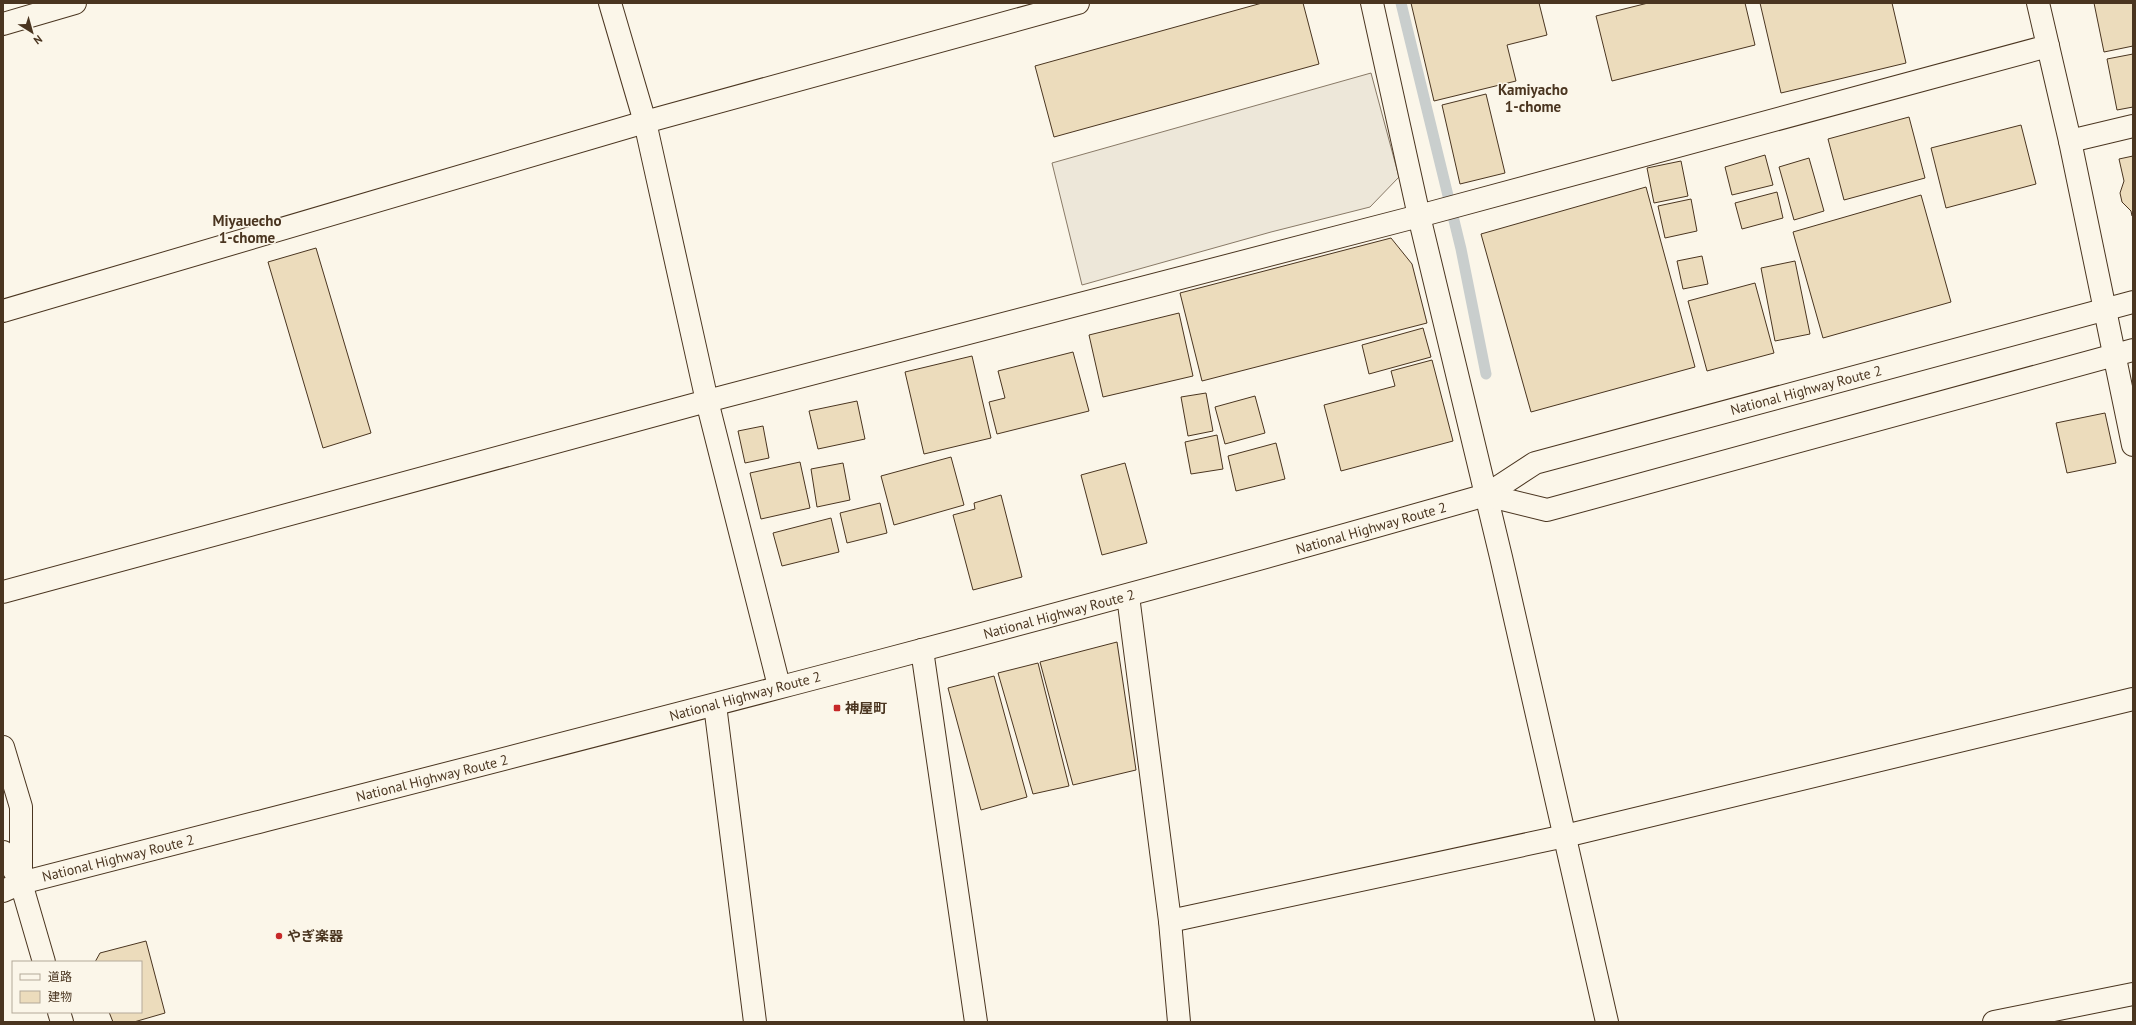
<svg xmlns="http://www.w3.org/2000/svg" width="2136" height="1025" font-family="'PT Sans','Noto Sans JP',sans-serif">
	<style>
		.parking { fill: #ede7d9; stroke: #887966 }
		.lines { fill: none; stroke-linecap: round; stroke-linejoin: round }
		.stream { stroke: #c9cecd; stroke-width: 11 }
		.building { fill: #ecdcbc; stroke: #4a3520 }
		.minor-casing { stroke: #4a3520; stroke-width: 24 }
		.secondary-casing { stroke: #4a3520; stroke-width: 24 }
		.trunk-casing { stroke: #4a3520; stroke-width: 24 }
		.minor { stroke: #fbf6e9; stroke-width: 22 }
		.secondary { stroke: #fbf6e9; stroke-width: 22 }
		.trunk { stroke: #fbf6e9; stroke-width: 22 }
		.poi-dot { fill: #c62828; stroke: #fbf6e9; stroke-width: 1.5 }
		.labels { text-anchor: middle; dominant-baseline: central; stroke-width: 3; stroke-linejoin: round; paint-order: stroke }
		.street-label { font-size: 14px; fill: #4a3520; stroke: #fbf6e9 }
		.poi-label { font-size: 14px; font-weight: bold; fill: #4a3520; stroke: #fbf6e9; text-anchor: start }
		.neighbourhood-label { font-size: 15px; font-weight: bold; fill: #4a3520; stroke: #fbf6e9 }
	</style>
	<rect width="100%" height="100%" fill="#fbf6e9"/>
	<path class="parking" d="M 1371,73 L 1399,177 L 1370,207 L 1271,232 L 1082,285 L 1052,163 Z"/>
	<g class="lines">
		<path class="stream" d="M 1401,3 L 1461,249 L 1486,374"/>
	</g>
	<g class="building">
		<path d="M 1262,3 L 1303,3 L 1319,64 L 1054,137 L 1035,66 Z"/>
		<path d="M 1411,3 L 1539,3 L 1547,35 L 1507,45 L 1516,81 L 1434,101 Z"/>
		<path d="M 1648,3 L 1745,3 L 1755,45 L 1612,81 L 1596,16 Z"/>
		<path d="M 1760,3 L 1892,3 L 1906,63 L 1781,93 Z"/>
		<path d="M 2094,3 L 2133,3 L 2133,46 L 2104,52 Z"/>
		<path d="M 2133,54 L 2133,107 L 2117,110 L 2107,59 Z"/>
		<path d="M 1486,94 L 1505,173 L 1460,184 L 1442,105 Z"/>
		<path d="M 1909,117 L 1925,178 L 1844,200 L 1828,139 Z"/>
		<path d="M 2021,125 L 2036,184 L 1946,208 L 1931,148 Z"/>
		<path d="M 1765,155 L 1773,185 L 1732,195 L 1725,167 Z"/>
		<path d="M 2133,156 L 2133,215 L 2132,216 L 2131,211 L 2122,202 L 2120,193 L 2124,181 L 2119,159 Z"/>
		<path d="M 1809,158 L 1824,211 L 1794,220 L 1779,167 Z"/>
		<path d="M 1681,161 L 1688,196 L 1654,203 L 1647,168 Z"/>
		<path d="M 1646,187 L 1695,367 L 1531,412 L 1481,234 Z"/>
		<path d="M 1777,192 L 1783,218 L 1742,229 L 1735,203 Z"/>
		<path d="M 1921,195 L 1951,302 L 1823,338 L 1793,232 Z"/>
		<path d="M 1691,199 L 1697,231 L 1665,238 L 1658,206 Z"/>
		<path d="M 1391,238 L 1412,264 L 1427,323 L 1202,381 L 1180,293 Z"/>
		<path d="M 316,248 L 371,433 L 323,448 L 268,262 Z"/>
		<path d="M 1702,256 L 1708,284 L 1683,289 L 1677,261 Z"/>
		<path d="M 1795,261 L 1810,334 L 1775,341 L 1761,268 Z"/>
		<path d="M 1755,283 L 1774,353 L 1707,371 L 1688,301 Z"/>
		<path d="M 1179,313 L 1193,376 L 1103,397 L 1089,335 Z"/>
		<path d="M 1423,328 L 1431,357 L 1369,374 L 1362,345 Z"/>
		<path d="M 1073,352 L 1089,411 L 997,434 L 989,402 L 1005,398 L 998,371 Z"/>
		<path d="M 972,356 L 991,438 L 924,454 L 905,372 Z"/>
		<path d="M 1432,360 L 1453,441 L 1341,471 L 1324,405 L 1395,386 L 1391,371 Z"/>
		<path d="M 1206,393 L 1213,431 L 1188,436 L 1181,397 Z"/>
		<path d="M 1255,396 L 1265,433 L 1225,444 L 1215,407 Z"/>
		<path d="M 857,401 L 865,439 L 818,449 L 809,411 Z"/>
		<path d="M 2105,413 L 2116,463 L 2067,473 L 2056,423 Z"/>
		<path d="M 763,426 L 769,458 L 745,463 L 738,431 Z"/>
		<path d="M 1217,435 L 1223,469 L 1191,474 L 1185,442 Z"/>
		<path d="M 1276,443 L 1285,479 L 1236,491 L 1228,456 Z"/>
		<path d="M 951,457 L 964,505 L 894,525 L 881,476 Z"/>
		<path d="M 800,462 L 810,508 L 761,519 L 750,473 Z"/>
		<path d="M 843,463 L 850,500 L 817,507 L 811,469 Z"/>
		<path d="M 1125,463 L 1147,543 L 1102,555 L 1081,475 Z"/>
		<path d="M 1001,495 L 1022,577 L 973,590 L 953,515 L 975,509 L 974,503 Z"/>
		<path d="M 880,503 L 887,533 L 847,543 L 840,513 Z"/>
		<path d="M 831,518 L 839,552 L 782,566 L 773,533 Z"/>
		<path d="M 1117,642 L 1136,770 L 1073,785 L 1040,662 Z"/>
		<path d="M 1038,663 L 1069,786 L 1033,794 L 998,673 Z"/>
		<path d="M 994,676 L 1027,797 L 981,810 L 948,688 Z"/>
		<path d="M 146,941 L 165,1013 L 134,1022 L 113,1022 L 109,1012 L 141,1012 L 141,962 L 95,962 L 100,953 Z"/>
	</g>
	<g class="lines">
		<g class="minor-casing">
			<g id="minor">
				<path d="M 610,3 L 645,122 L 707,401 L 779,686"/>
				<path d="M 1372,3 L 1419,216 L 1501,557 L 1607,1022"/>
				<path d="M 2038,3 L 2070,141 L 2133,445"/>
				<path d="M 3,24 L 75,3"/>
				<path d="M 2070,141 L 2133,126"/>
				<path d="M 3,311 L 645,122 L 1078,3"/>
				<path d="M 3,592 L 707,401 L 1419,216 L 2048,46"/>
				<path d="M 1128,596 L 1170,921 L 1179,1022"/>
				<path d="M 922,650 L 976,1022"/>
				<path d="M 715,705 L 755,1022"/>
				<path d="M 1170,921 L 1565,836 L 2133,699"/>
				<path d="M 1994,1022 L 2133,994"/>
			</g>
		</g>
		<g class="secondary-casing">
			<g id="secondary">
				<path d="M 3,747 L 21,807 L 21,883"/>
				<path d="M 3,852 L 21,882"/>
			</g>
		</g>
		<g class="trunk-casing">
			<g id="trunk">
				<path d="M 1486,495 L 1547,510 L 2133,350"/>
				<path d="M 21,883 L 44,962"/>
				<path d="M 3,891 L 21,883 C 510,757 1001,634 1486,495 L 1535,463 L 2133,302"/>
				<path d="M 59,1012 L 62,1022"/>
			</g>
		</g>
		<use href="#minor" class="minor"/>
		<use href="#secondary" class="secondary"/>
		<use href="#trunk" class="trunk"/>
	</g>
	<g class="poi-dot">
		<rect x="833" y="704" width="8" height="8" rx="2"/>
		<circle cx="279" cy="936" r="4"/>
	</g>
	<g class="labels">
		<g class="street-label">
			<text transform="translate(1806 390) rotate(-15)">National Highway Route 2</text>
			<text transform="translate(1371 528) rotate(-16)">National Highway Route 2</text>
			<text transform="translate(1059 614) rotate(-15)">National Highway Route 2</text>
			<text transform="translate(745 696) rotate(-15)">National Highway Route 2</text>
			<text transform="translate(432 778) rotate(-14)">National Highway Route 2</text>
			<text transform="translate(118 858) rotate(-14)">National Highway Route 2</text>
		</g>
		<g class="poi-label">
			<text x="845" y="708">神屋町</text>
			<text x="287" y="936">やぎ楽器</text>
		</g>
		<g class="neighbourhood-label">
			<text x="1533" y="89">Kamiyacho<tspan x="1533" dy="17">1-chome</tspan></text>
			<text x="247" y="220">Miyauecho<tspan x="247" dy="17">1-chome</tspan></text>
		</g>
	</g>
	<rect width="2136" height="1025" fill="none" stroke="#4a3520" stroke-width="8"/>
	<rect x="12" y="961" width="130" height="52" fill="#fbf6e9" stroke="#b4a999"/>
	<rect x="20" y="974" width="20" height="6" fill="#fbf6e9" stroke="#b4a999"/>
	<text x="48" y="981" font-size="12" fill="#4a3520">道路</text>
	<rect x="20" y="991" width="20" height="12" fill="#ecdcbc" stroke="#b4a999"/>
	<text x="48" y="1001" font-size="12" fill="#4a3520">建物</text>
	<g transform="translate(32 32) rotate(143)" stroke="#fbf6e9" stroke-width="3" paint-order="stroke">
	<path d="M0-3L7 15L0 10L-7 15Z" fill="#4a3520"/>
	<text y="-6" font-size="11" font-weight="bold" text-anchor="middle" fill="#4a3520">N</text>
	</g>
</svg>
